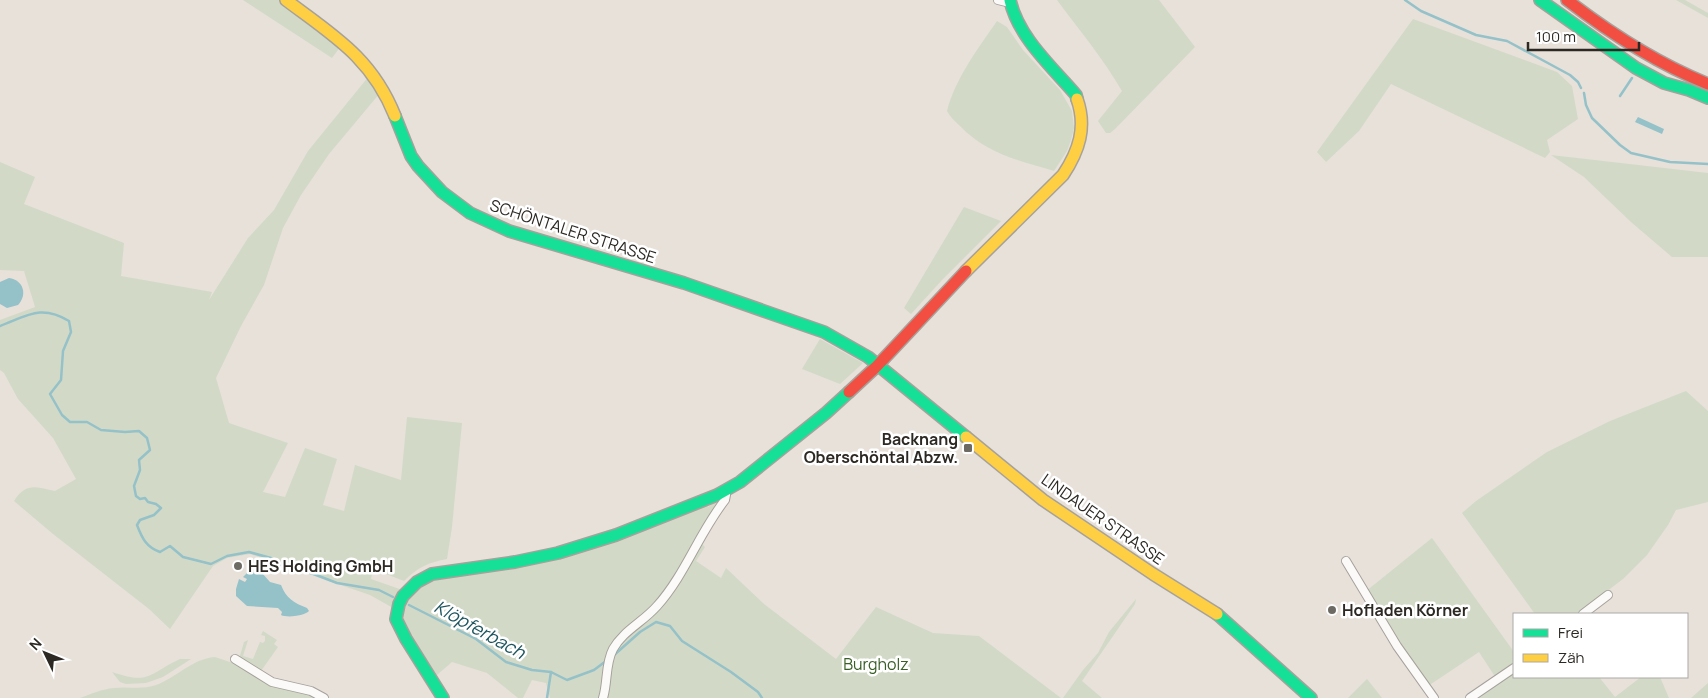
<svg xmlns="http://www.w3.org/2000/svg" width="1708" height="698" font-family="Manrope,sans-serif">
	<style>
		.green { fill: #d2dac7 }
		.water { fill: #95c1c8 }
		.lines { fill: none; stroke-linecap: round; stroke-linejoin: round }
		.stream { stroke: #95c1c8; stroke-width: 2.5 }
		.street-casing { stroke: #a6a19b; stroke-width: 10 }
		.fast-casing { stroke: #a6a19b; stroke-width: 14 }
		.slow-casing { stroke: #a6a19b; stroke-width: 14 }
		.jam-casing { stroke: #a6a19b; stroke-width: 14 }
		.street { stroke: #fbfaf9; stroke-width: 8 }
		.fast { stroke: #16e098; stroke-width: 11 }
		.slow { stroke: #ffcf43; stroke-width: 11 }
		.jam { stroke: #f24e42; stroke-width: 11 }
		.poi-dot { fill: #6d6963; stroke: #fff; stroke-width: 2 }
		.labels { text-anchor: middle; dominant-baseline: central; stroke-width: 5; stroke-linejoin: round; paint-order: stroke }
		.street-label { font-size: 16px; fill: #2c2823; stroke: #fff }
		.poi-label { font-size: 16px; font-weight: bold; fill: #2c2823; stroke: #fff; text-anchor: start }
		.park-label { font-size: 16px; fill: #385f24; stroke: #fff }
		.water-label { font-size: 18px; font-style: italic; fill: #1e555f; stroke: #fff }
	</style>
	<rect width="100%" height="100%" fill="#e7e1da"/>
	<g class="green">
		<path d="M 243,0 L 279,0 L 339,46 L 338,50 L 332,58 Z"/>
		<path d="M 1057,0 L 1159,0 L 1195,47 L 1115,129 L 1110,133 L 1106,133 L 1098,121 L 1122,91 C 1103,58 1080,31 1057,0 Z"/>
		<path d="M 1676,0 L 1685,0 L 1708,13 L 1708,18 Z"/>
		<path d="M 1413,19 L 1557,72 L 1572,86 L 1578,119 L 1547,140 L 1550,152 L 1545,158 L 1391,84 L 1359,131 L 1326,162 L 1317,152 Z"/>
		<path d="M 997,21 L 1007,27 L 1023,50 L 1060,90 L 1072,111 L 1074,128 L 1071,140 L 1067,151 L 1054,171 C 1018,160 987,154 960,126 C 955,121 950,117 947,111 C 955,79 979,47 997,21 Z"/>
		<path d="M 369,76 L 380,93 L 329,154 L 301,195 L 283,228 L 264,285 L 241,326 L 216,378 L 229,423 L 288,443 L 263,492 L 285,497 L 305,448 L 337,459 L 323,505 L 344,511 L 355,465 L 401,480 L 407,417 L 462,423 L 452,527 L 447,559 C 429,562 417,568 404,581 L 373,569 L 371,579 L 411,593 L 432,578 L 516,565 L 706,503 L 708,507 L 720,499 L 721,502 L 696,538 L 705,547 L 696,561 L 721,578 L 726,568 L 764,604 L 836,659 L 876,607 L 933,633 L 979,636 L 1061,698 L 550,698 L 546,683 L 532,680 L 523,698 L 518,698 L 487,673 L 452,662 L 437,675 L 393,608 L 370,595 L 250,554 L 227,558 L 213,566 L 170,629 L 149,609 L 53,534 L 14,501 C 26,482 36,487 55,491 L 76,479 L 53,438 L 18,399 L 4,373 L 0,370 L 0,320 L 35,307 L 24,271 L 0,270 L 0,162 L 35,177 L 24,204 L 124,243 L 121,276 L 212,292 L 209,300 L 248,238 L 274,210 L 308,151 Z"/>
		<path d="M 1551,155 L 1708,173 L 1708,257 L 1672,257 L 1631,222 L 1584,177 Z"/>
		<path d="M 964,207 L 1001,221 L 942,280 L 911,314 L 904,308 Z"/>
		<path d="M 820,339 L 863,363 L 840,384 L 802,369 Z"/>
		<path d="M 1686,391 L 1708,411 L 1708,502 L 1676,510 L 1668,525 L 1647,555 L 1623,579 L 1577,614 L 1535,614 L 1462,513 L 1476,501 L 1547,452 L 1610,421 Z"/>
		<path d="M 1432,538 L 1514,652 L 1514,663 L 1496,678 L 1479,652 L 1428,686 L 1365,592 Z"/>
		<path d="M 1136,599 L 1135,604 L 1082,681 L 1102,698 L 1063,698 L 1083,670 L 1098,653 L 1109,632 Z"/>
		<path d="M 263,631 L 277,640 L 274,644 L 278,647 L 261,671 L 239,659 L 244,642 L 248,640 L 243,656 L 253,659 L 260,642 L 263,643 L 265,641 L 265,636 L 261,635 Z"/>
		<path d="M 215,657 L 236,664 L 260,678 L 320,698 L 80,698 C 91,694 102,689 114,688 C 128,686 142,690 156,685 C 178,677 191,659 215,657 Z"/>
		<path d="M 180,659 L 191,659 L 163,677 L 146,683 L 126,684 L 120,682 L 112,672 C 150,685 148,674 180,659 Z"/>
		<path d="M 1514,671 L 1514,677 L 1599,677 L 1615,697 L 1641,677 L 1660,677 L 1669,698 L 1477,698 Z"/>
		<path d="M 1367,679 L 1382,698 L 1348,698 Z"/>
		<path d="M 1708,683 L 1708,698 L 1691,698 Z"/>
	</g>
	<g class="water">
		<path d="M 1638,117 L 1664,129 L 1662,134 L 1635,122 Z"/>
		<path d="M 9,278 C 23,280 28,294 18,305 L 7,308 L 0,304 L 0,282 Z"/>
		<path d="M 248,572 L 262,573 L 270,582 L 281,585 C 286,598 294,603 307,608 L 309,611 C 304,616 287,618 281,615 L 282,612 L 278,608 L 247,606 L 236,596 L 236,589 L 239,579 L 245,582 L 247,579 L 243,577 Z"/>
	</g>
	<g class="lines">
		<g class="stream">
			<path d="M 1405,0 L 1421,11 L 1476,35 L 1507,41 L 1570,75 L 1578,82 L 1581,88"/>
			<path d="M 1584,93 L 1586,105 L 1592,118 L 1620,145 L 1631,153 L 1670,162 L 1708,164"/>
			<path d="M 1620,96 L 1632,78"/>
			<path d="M 0,326 C 27,316 41,304 69,321 L 71,332 L 63,351 L 61,380 L 50,394 L 62,415 L 70,422 L 87,422 L 101,430 L 125,432 L 139,431 L 147,438 L 150,450 L 139,460 L 140,470 L 134,486 L 136,496 L 140,499 L 145,498 L 148,502 L 156,504 L 161,508 L 154,515 L 140,520 L 137,525 C 142,538 146,547 160,552 L 170,546 L 183,557 L 211,564 L 227,556 L 249,552 L 271,558 L 284,566 L 298,568 L 337,583 L 379,590 L 393,597"/>
			<path d="M 409,605 L 476,639 L 506,662 L 532,670 L 551,672 L 567,680 L 594,670 L 606,661"/>
			<path d="M 613,656 L 640,632 L 656,622 L 670,626 L 682,641 L 731,672 L 758,692 L 762,698"/>
			<path d="M 547,698 L 551,672"/>
		</g>
		<g class="street-casing">
			<g id="street">
				<path d="M 998,0 L 1010,3"/>
				<path d="M 1346,561 L 1397,646 L 1434,698"/>
				<path d="M 1583,614 L 1608,595"/>
				<path d="M 235,659 L 272,682 L 311,691 L 324,698"/>
				<path d="M 603,698 C 608,682 605,664 613,649 C 623,631 643,622 657,606 C 685,575 699,533 725,500 L 726,495 L 725,492"/>
				<path d="M 1470,698 L 1514,668"/>
			</g>
		</g>
		<g class="fast-casing">
			<g id="fast">
				<path d="M 1010,0 C 1018,37 1052,67 1076,95 L 1077,99"/>
				<path d="M 1540,0 L 1636,68 L 1664,83 L 1689,90 L 1708,98"/>
				<path d="M 395,116 L 411,156 L 418,166 L 442,192 L 470,213 L 509,231 L 684,283 L 824,332 L 868,357 L 966,437"/>
				<path d="M 1217,614 L 1311,698"/>
				<path d="M 443,698 L 406,639 L 396,619 L 399,604 L 403,596 L 417,582 L 432,574 L 515,562 L 558,553 L 616,535 L 717,495 L 740,482 L 826,413 L 849,392"/>
			</g>
		</g>
		<g class="slow-casing">
			<g id="slow">
				<path d="M 286,0 C 334,36 372,58 395,116"/>
				<path d="M 966,271 L 1063,175 C 1079,151 1087,127 1077,99"/>
				<path d="M 966,437 L 1043,500 L 1153,574 L 1217,614"/>
			</g>
		</g>
		<g class="jam-casing">
			<g id="jam">
				<path d="M 1567,0 C 1611,34 1656,63 1708,84"/>
				<path d="M 849,392 L 877,366 L 966,271"/>
			</g>
		</g>
		<use href="#street" class="street"/>
		<use href="#fast" class="fast"/>
		<use href="#slow" class="slow"/>
		<use href="#jam" class="jam"/>
	</g>
	<g class="poi-dot">
		<rect x="963" y="443" width="10" height="10" rx="2.5"/>
		<circle cx="238" cy="566" r="5"/>
		<circle cx="1332" cy="610" r="5"/>
	</g>
	<g class="labels">
		<g class="street-label">
			<text transform="translate(573 231) rotate(18)">SCHÖNTALER STRASSE</text>
			<text transform="translate(1103 519) rotate(35)">LINDAUER STRASSE</text>
		</g>
		<g class="poi-label">
			<text x="958" y="439" text-anchor="end">Backnang<tspan x="958" dy="18">Oberschöntal Abzw.</tspan></text>
			<text x="248" y="566">HES Holding GmbH</text>
			<text x="1342" y="610">Hofladen Körner</text>
		</g>
		<g class="park-label">
			<text x="876" y="664">Burgholz</text>
		</g>
		<g class="water-label">
			<text transform="translate(480 629) rotate(29)">Klöpferbach</text>
		</g>
	</g>
	<rect x="1513" y="613" width="175" height="65" fill="#ffffff" stroke="#aba9a7"/>
	<rect x="1523" y="629" width="25" height="8" fill="#16e098" stroke="#aba9a7"/>
	<text x="1558" y="638" font-size="15" fill="#2c2823">Frei</text>
	<rect x="1523" y="654" width="25" height="8" fill="#ffcf43" stroke="#aba9a7"/>
	<text x="1558" y="663" font-size="15" fill="#2c2823">Zäh</text>
	<g transform="translate(45 653) rotate(313)" stroke="#ffffff" stroke-width="4" paint-order="stroke">
	<path d="M0-4L9 19L0 12L-9 19Z" fill="#2c2823"/>
	<text y="-8" font-size="14" font-weight="bold" text-anchor="middle" fill="#2c2823">N</text>
	</g>
	<path d="M1528 42v8h111v-8" fill="none" stroke="#2c2823" stroke-width="2.5"/>
	<text x="1536" y="42" font-size="15" fill="#2c2823" stroke="#ffffff" stroke-width="4" paint-order="stroke">100 m</text>
</svg>
